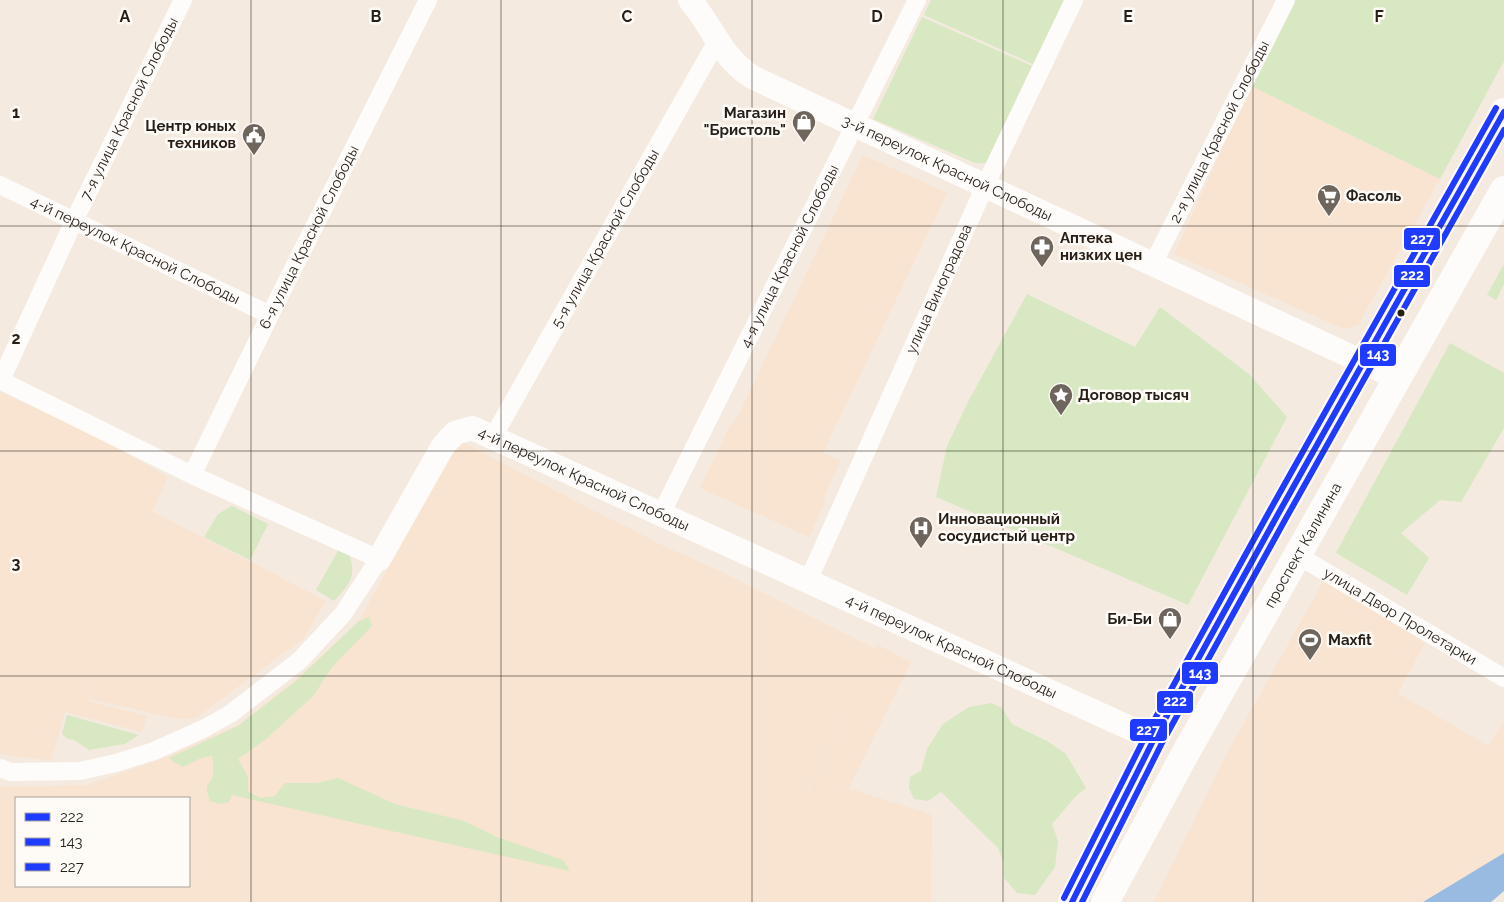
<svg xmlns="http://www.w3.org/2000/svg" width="1504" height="902" font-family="Raleway,sans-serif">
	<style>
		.built { fill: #f8e4d1; fill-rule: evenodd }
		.green { fill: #d7e8c2 }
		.water { fill: #99bae1 }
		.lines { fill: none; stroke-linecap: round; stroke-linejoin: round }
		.street { stroke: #fefcfa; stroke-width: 18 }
		.secondary { stroke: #fefcfa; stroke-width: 24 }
		.primary { stroke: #fefcfa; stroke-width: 28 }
		.bus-1-casing { stroke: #fefaf6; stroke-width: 10 }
		.bus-2-casing { stroke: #fefaf6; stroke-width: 10 }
		.bus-3-casing { stroke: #fefaf6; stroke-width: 10 }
		.bus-1 { stroke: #1f3bff; stroke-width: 6 }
		.bus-2 { stroke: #1f3bff; stroke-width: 6 }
		.bus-3 { stroke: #1f3bff; stroke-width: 6 }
		.grid { fill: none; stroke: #261e17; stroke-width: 1; stroke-opacity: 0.55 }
		.bus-dot { fill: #261e17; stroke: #fefaf6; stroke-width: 2 }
		.labels { text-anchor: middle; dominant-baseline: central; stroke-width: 5; stroke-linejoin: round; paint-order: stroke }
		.street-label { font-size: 15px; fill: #261e17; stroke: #fefaf6 }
		.poi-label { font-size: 15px; font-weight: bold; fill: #261e17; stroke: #fefaf6; text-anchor: start }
		.grid-label { font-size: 16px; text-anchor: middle; font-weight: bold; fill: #261e17; stroke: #fefaf6; stroke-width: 5; stroke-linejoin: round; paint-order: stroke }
		.line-badge { stroke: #fefaf6; stroke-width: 2 }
		.badge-label { font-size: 14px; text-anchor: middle; font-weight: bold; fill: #fff }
	</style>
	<rect width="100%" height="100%" fill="#f5eadf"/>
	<g class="built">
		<path d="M 1251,86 L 1440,179 L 1358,325 L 1344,329 L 1174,254 Z"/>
		<path d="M 863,155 L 947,193 L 823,453 L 841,461 L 825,494 L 824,505 L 809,537 L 700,488 L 729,427 L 737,418 Z"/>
		<path d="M 0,392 L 88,432 L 168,477 L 152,511 L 326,601 L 304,638 L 196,718 L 177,719 L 90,699 L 98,656 L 89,701 L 147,716 L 142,732 L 65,712 L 51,761 L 0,754 Z"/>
		<path d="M 460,441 L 604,516 L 636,531 L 653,541 L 720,571 L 876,649 L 878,645 L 911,662 L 849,788 L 932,815 L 931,902 L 0,902 L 0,785 L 8,787 L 87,785 L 164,758 L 238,725 L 295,680 L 358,622 ZM 851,701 L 810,788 L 807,793 L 807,792 ZM 16,798 L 189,798 L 189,886 L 16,886 Z"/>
		<path d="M 1324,580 L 1425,643 L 1398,693 L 1488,746 L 1504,721 L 1504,853 L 1422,902 L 1154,902 L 1226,755 Z"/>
	</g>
	<g class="green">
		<path d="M 931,0 L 1065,0 L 1033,64 L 924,15 Z"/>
		<path d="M 1293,0 L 1504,0 L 1504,61 L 1440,179 L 1251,86 Z"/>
		<path d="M 922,17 L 1032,66 L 986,163 L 975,163 L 873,119 Z"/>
		<path d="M 1504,264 L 1504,284 L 1496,300 L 1487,295 Z"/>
		<path d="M 1027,294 L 1135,347 L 1160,307 L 1249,374 L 1287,417 L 1188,605 L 936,497 L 947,446 L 969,400 Z"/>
		<path d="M 1450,343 L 1504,373 L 1504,428 L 1461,502 L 1440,500 L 1401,533 L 1429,558 L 1407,595 L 1336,553 Z"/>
		<path d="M 232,506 L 268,524 L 250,560 L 204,537 L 218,514 Z"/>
		<path d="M 339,549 L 349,554 C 357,576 349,585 334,601 L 316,590 Z"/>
		<path d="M 369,617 L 372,626 L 332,667 L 314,695 L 266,739 L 238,759 L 248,777 L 248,791 L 260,798 L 275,796 L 285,783 L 317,783 L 338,778 L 395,804 L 464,821 L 497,837 L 563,860 L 570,871 L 232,795 L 229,802 L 221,804 L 210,801 C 202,780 212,787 213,773 C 214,768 213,761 212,756 L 201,758 L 183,767 L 175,763 L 169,758 L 238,726 L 296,681 L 358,622 Z"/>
		<path d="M 991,703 L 1002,708 L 1012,724 L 1047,741 L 1066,754 L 1086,788 L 1075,797 L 1052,824 L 1058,841 L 1055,867 L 1035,895 L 1017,893 L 1004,878 L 1004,863 L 998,848 L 941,792 L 928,801 L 914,799 L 909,788 L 910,777 L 921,771 L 927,749 L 943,724 L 969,707 Z"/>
		<path d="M 67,715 L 139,735 L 125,744 L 89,750 L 74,740 L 68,739 L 62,734 Z"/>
	</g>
	<path class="water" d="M 1504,853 L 1504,891 L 1491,902 L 1423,902 Z"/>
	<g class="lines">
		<g class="street">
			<path id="s1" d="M 0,185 L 270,315"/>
			<path id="s2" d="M 1153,264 L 1286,0"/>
			<path d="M 0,380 L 192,475 L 379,559 L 343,614 L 299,661 L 230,714 L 203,729 L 154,751 L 116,763 L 80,771 L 11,772 L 0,768"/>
			<path id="s3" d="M 1,380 L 74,221 L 183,0"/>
			<path id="s4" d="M 493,437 L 717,41"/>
			<path id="s5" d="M 192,475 L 270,315 L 428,0"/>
			<path id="s6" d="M 661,514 L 917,0"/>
			<path id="s7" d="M 1297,555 L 1504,678"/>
			<path id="s8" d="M 808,581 L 985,186 L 1074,0"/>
		</g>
		<g class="secondary">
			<path id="s9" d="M 690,0 C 713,27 720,56 752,77 L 1397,378"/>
			<path id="s10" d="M 379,559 L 443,446 L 455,433 L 472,428 L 1154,739"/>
		</g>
		<g class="primary">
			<path d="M 1072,902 L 1154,739 L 1277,516 L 1504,112"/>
			<path id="s11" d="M 1105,902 L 1185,754 L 1504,190"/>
		</g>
		<g class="bus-1-casing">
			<path id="bus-1" d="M 1072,902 L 1154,739 L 1277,516 L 1504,112"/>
		</g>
		<g class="bus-2-casing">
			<path id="bus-2" d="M 1082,902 L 1162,743 L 1285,520 L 1504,130"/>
		</g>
		<g class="bus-3-casing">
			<path id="bus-3" d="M 1064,898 L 1146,735 L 1269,512 L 1496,108"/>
		</g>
		<use href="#bus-1" class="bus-1"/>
		<use href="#bus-2" class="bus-2"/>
		<use href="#bus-3" class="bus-3"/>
	</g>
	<path class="grid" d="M 251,0 L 251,902M 501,0 L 501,902M 752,0 L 752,902M 1003,0 L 1003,902M 1253,0 L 1253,902M 0,226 L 1504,226M 0,451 L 1504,451M 0,676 L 1504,676"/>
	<defs>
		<g id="shop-pin" transform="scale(1.25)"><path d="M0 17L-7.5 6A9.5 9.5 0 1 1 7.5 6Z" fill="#6e655d" stroke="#fefaf6"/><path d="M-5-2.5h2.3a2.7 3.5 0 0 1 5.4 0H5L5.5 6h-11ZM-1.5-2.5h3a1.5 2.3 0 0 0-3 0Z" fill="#fff"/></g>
		<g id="civic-pin" transform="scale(1.25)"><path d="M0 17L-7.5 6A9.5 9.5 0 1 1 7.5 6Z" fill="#6e655d" stroke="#fefaf6"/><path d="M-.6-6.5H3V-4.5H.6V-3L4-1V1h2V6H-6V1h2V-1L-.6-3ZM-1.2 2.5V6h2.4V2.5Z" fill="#fff"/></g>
		<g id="supermarket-pin" transform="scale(1.25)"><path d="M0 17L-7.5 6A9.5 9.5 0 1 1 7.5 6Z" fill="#6e655d" stroke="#fefaf6"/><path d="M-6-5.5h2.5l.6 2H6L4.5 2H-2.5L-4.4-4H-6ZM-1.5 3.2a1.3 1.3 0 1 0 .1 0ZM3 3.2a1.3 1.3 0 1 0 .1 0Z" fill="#fff"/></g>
		<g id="pharmacy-pin" transform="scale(1.25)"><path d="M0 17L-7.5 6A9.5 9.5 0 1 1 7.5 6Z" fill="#6e655d" stroke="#fefaf6"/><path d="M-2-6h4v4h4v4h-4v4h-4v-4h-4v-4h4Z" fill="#fff"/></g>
		<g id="sight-pin" transform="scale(1.25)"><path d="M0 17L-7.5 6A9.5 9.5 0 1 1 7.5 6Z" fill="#6e655d" stroke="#fefaf6"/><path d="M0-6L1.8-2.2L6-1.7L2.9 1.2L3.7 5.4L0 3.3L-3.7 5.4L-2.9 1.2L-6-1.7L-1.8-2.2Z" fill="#fff"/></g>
		<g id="hospital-pin" transform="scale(1.25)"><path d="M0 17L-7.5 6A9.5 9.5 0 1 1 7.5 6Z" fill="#6e655d" stroke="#fefaf6"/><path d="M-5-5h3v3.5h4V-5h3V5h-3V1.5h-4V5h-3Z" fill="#fff"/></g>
		<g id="stadium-pin" transform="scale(1.25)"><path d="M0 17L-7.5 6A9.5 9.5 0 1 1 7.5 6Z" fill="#6e655d" stroke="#fefaf6"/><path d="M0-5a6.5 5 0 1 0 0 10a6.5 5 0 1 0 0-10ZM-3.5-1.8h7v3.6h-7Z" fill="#fff"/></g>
	</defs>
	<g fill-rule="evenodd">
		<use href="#shop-pin" x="804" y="122"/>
		<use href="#civic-pin" x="254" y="135"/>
		<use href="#supermarket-pin" x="1329" y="196"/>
		<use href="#pharmacy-pin" x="1042" y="247"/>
		<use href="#sight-pin" x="1061" y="395"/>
		<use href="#hospital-pin" x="921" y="528"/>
		<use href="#shop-pin" x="1170" y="619"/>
		<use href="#stadium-pin" x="1310" y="640"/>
	</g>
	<circle class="bus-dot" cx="1401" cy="313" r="4.5"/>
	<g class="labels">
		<g class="street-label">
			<text stroke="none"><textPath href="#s3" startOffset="300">7-я улица Красной Слободы</textPath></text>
			<text stroke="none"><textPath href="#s2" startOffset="148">2-я улица Красной Слободы</textPath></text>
			<text stroke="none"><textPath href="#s9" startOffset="315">3-й переулок Красной Слободы</textPath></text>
			<text stroke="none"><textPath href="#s5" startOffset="265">6-я улица Красной Слободы</textPath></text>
			<text stroke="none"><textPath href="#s4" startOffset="228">5-я улица Красной Слободы</textPath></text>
			<text stroke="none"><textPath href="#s1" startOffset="150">4-й переулок Красной Слободы</textPath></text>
			<text stroke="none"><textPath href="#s6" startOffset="288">4-я улица Красной Слободы</textPath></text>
			<text stroke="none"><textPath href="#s8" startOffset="320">улица Виноградова</textPath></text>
			<text stroke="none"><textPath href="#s10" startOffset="288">4-й переулок Красной Слободы</textPath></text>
			<text stroke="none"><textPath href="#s11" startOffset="408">проспект Калинина</textPath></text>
			<text stroke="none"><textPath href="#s7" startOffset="120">улица Двор Пролетарки</textPath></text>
			<text stroke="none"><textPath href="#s10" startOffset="692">4-й переулок Красной Слободы</textPath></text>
		</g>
		<g class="poi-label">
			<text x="786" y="113" text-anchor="end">Магазин<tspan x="786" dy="17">"Бристоль"</tspan></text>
			<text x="236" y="126" text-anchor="end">Центр юных<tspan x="236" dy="17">техников</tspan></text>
			<text x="1346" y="196">Фасоль</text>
			<text x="1060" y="238">Аптека<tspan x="1060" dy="17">низких цен</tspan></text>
			<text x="1078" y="395">Договор тысяч</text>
			<text x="938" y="519">Инновационный<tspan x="938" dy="17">сосудистый центр</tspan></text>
			<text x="1152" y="619" text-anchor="end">Би-Би</text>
			<text x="1328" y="640">Maxfit</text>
		</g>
	</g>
	<g class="grid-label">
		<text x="125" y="22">A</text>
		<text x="376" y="22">B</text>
		<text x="627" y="22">C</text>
		<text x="877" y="22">D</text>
		<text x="1128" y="22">E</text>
		<text x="1379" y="22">F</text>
		<text x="16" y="118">1</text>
		<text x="16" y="344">2</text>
		<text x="16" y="569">3</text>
	</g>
	<g class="line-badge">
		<rect x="1403" y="227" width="38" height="24" rx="5" fill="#1f3bff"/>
		<rect x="1393" y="264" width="38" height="24" rx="5" fill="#1f3bff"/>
		<rect x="1359" y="343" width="38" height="24" rx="5" fill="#1f3bff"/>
		<rect x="1181" y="661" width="38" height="24" rx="5" fill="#1f3bff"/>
		<rect x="1156" y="690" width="38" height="24" rx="5" fill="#1f3bff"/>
		<rect x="1129" y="718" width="39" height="24" rx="5" fill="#1f3bff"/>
	</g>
	<g class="badge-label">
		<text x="1422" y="244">227</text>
		<text x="1412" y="280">222</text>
		<text x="1378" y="359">143</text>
		<text x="1200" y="678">143</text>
		<text x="1175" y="706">222</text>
		<text x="1148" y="735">227</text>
	</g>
	<rect x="15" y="797" width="175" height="90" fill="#fefaf6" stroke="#a8a29d"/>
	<rect x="25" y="813" width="25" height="8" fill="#1f3bff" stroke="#a8a29d"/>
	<text x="60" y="822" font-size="15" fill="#261e17">222</text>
	<rect x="25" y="838" width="25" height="8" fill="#1f3bff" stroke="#a8a29d"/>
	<text x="60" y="847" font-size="15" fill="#261e17">143</text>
	<rect x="25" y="863" width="25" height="8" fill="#1f3bff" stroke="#a8a29d"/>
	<text x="60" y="872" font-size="15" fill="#261e17">227</text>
</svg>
